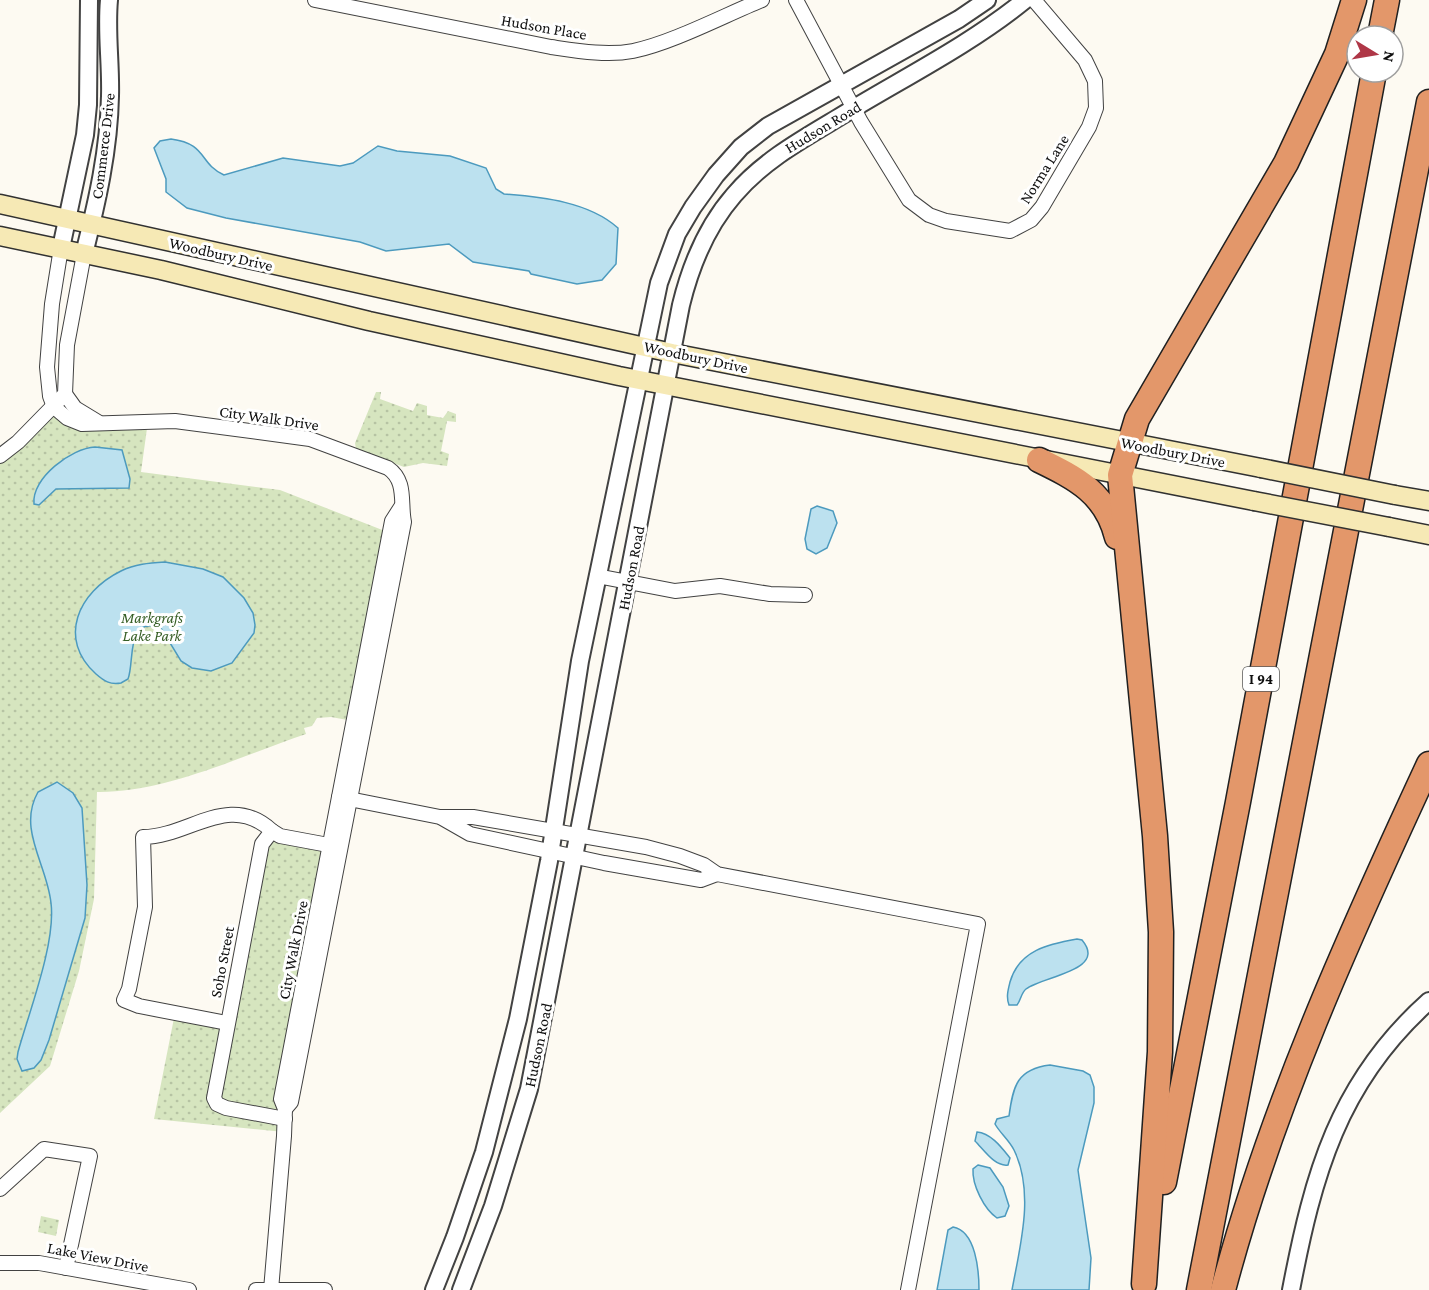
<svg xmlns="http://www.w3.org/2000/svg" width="1429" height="1290" font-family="'Crimson Pro',serif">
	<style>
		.park { fill: url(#park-dots) }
		.water { fill: #bce1ef; stroke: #4c9abe; stroke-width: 1.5 }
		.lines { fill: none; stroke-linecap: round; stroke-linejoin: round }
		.minor-casing { stroke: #424242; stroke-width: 16 }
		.tertiary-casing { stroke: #424242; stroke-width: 20 }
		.secondary-casing { stroke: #313131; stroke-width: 21 }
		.motorway-casing { stroke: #202020; stroke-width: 27 }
		.minor { stroke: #fff; stroke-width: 14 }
		.tertiary { stroke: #fff; stroke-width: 16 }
		.secondary { stroke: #f6e9b5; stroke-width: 18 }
		.motorway { stroke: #e3976a; stroke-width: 24 }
		.secondary-bridge-casing { stroke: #313131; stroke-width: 21; stroke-linecap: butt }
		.secondary-bridge { stroke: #f6e9b5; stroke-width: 18 }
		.labels { text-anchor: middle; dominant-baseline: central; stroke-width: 6; stroke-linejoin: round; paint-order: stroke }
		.shield { fill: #fff; stroke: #575757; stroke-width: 1.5 }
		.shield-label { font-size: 15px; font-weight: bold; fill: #0f0f0f }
		.street-label { font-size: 16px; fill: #0f0f0f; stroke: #fff }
		.park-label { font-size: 16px; font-style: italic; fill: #375f26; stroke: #fff }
	</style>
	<defs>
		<pattern id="park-dots" width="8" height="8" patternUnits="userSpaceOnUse" patternTransform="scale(1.5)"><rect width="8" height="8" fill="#d6e5bf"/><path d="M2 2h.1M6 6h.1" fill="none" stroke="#b6c3a3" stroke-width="1.8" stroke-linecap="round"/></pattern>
	</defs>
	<rect width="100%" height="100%" fill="#fdfaf2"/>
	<g class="park">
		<path d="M 376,392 L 381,392 L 380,399 L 413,411 L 417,403 L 427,406 L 427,415 L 443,418 L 448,411 L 456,414 L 456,422 L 447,421 L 441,451 L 449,454 L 447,466 L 423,463 L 404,467 L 356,449 L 355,443 Z"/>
		<path d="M 54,407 L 67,418 L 148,421 L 141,472 L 280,490 L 390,533 L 353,721 L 331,717 L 317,718 L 312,726 L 304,728 L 306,734 C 244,755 165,793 97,792 L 94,899 L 79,971 L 50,1066 L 0,1113 L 0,456 Z"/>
		<path d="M 272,831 L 330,845 L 284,1132 L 154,1119 L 175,1013 L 227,1023 Z"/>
		<path d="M 41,1216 L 59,1220 L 56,1236 L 38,1232 Z"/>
	</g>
	<g class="water">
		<path d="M 171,139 C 208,144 198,163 224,175 L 283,158 L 340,166 L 353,163 L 378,146 L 397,151 L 450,156 L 486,168 L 496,189 L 504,194 C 543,197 589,202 618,228 L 616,264 L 602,280 L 577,284 L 531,274 L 529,271 L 473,262 L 449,244 L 386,251 L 360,242 L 226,218 L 187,208 L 166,192 L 166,179 L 154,148 L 160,141 Z"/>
		<path d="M 95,447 L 122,450 L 130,479 L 129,488 L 56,489 L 39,505 L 34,504 C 31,478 72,448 95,447 Z"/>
		<path d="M 817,506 L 833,511 L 837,523 L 827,548 L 816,554 L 807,549 L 805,539 L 811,509 Z"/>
		<path d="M 165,562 L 203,569 L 223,577 L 244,598 L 253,613 L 255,625 L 254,633 L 232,663 L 211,671 L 192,668 L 181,661 L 161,628 C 125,615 135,661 128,679 L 121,683 C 110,685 104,681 96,674 C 57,639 78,592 121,571 C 135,564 149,563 165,562 Z"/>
		<path d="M 57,782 L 73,793 L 82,808 L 87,885 L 85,918 L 49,1040 L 41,1060 L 34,1068 L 22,1071 L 17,1059 L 18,1052 C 29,1012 56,943 51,903 C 47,864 17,829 38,792 Z"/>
		<path d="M 1077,939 L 1082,940 C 1108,971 1042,976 1026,989 C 1021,993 1021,1000 1017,1005 L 1009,1005 C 1006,997 1008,990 1010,982 C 1019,950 1049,944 1077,939 Z"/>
		<path d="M 1050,1065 L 1083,1071 L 1090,1075 L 1094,1087 L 1094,1103 L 1078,1170 L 1091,1258 L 1089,1290 L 1012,1290 C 1020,1246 1035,1193 1014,1150 C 1009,1140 1000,1133 995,1124 L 997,1119 L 1009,1116 C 1013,1086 1017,1069 1050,1065 Z"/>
		<path d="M 977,1132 C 991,1133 1002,1148 1010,1158 L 1008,1165 C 995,1167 984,1150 975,1141 Z"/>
		<path d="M 978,1165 L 990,1168 L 1003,1187 L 1009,1206 L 1005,1216 L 997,1218 C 984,1209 972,1185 973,1169 Z"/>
		<path d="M 953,1227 C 976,1231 979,1271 979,1290 L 937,1290 L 948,1230 Z"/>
	</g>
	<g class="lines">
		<g class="minor-casing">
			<g id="minor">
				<path d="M 315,0 L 551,47 C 578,51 607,56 633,51 C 672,43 725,15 762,0"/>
				<path d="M 796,0 L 861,122 L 909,200 L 929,215 L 946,221 L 1010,231 L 1031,220 L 1042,207 L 1089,127 L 1096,108 L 1095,81 L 1085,60 L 1034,0"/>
				<path d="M 61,248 L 52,304 L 47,367 L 50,396 L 54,407 L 67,418 L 82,424 L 175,421 L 310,439 L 388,468 C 407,481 400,503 404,522 L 291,1102 L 285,1109"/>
				<path d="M 65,394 L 75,408 L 98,422"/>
				<path d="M 0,456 L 18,442 L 65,394 L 67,345 L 84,254"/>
				<path d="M 597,576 L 675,591 L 720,586 L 770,594 L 805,595"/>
				<path d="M 339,797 L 440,817 L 473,817 L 646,847 L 680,856 L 704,865 L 717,874 L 978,924 L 908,1290"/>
				<path d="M 442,818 L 470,834 L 604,863 L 701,880 L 717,874"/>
				<path d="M 227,1023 L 139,1006 L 124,1000 L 129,989 L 145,907 L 143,837 C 189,837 229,791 272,831"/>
				<path d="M 285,1119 L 226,1108 L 217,1104 L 214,1098 L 262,844 L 272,831 L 280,836 L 339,847"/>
				<path d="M 0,1189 L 44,1149 L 90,1156 L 66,1268"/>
				<path d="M 0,1263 L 39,1263 L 189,1290"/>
				<path d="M 256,1290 L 325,1290"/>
				<path d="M 271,1290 L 284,1136 L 285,1109 L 281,1099 L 392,521 L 401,507"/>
			</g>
		</g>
		<g class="tertiary-casing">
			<g id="tertiary">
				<path d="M 61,248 L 85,135 L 88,105 L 89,0"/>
				<path d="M 84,254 C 97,202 109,150 110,96 C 111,64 106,32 109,0"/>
				<path d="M 434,1290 L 455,1237 L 484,1152 L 518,1019 L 549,861 L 580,661 L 659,283 L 677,234 L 693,207 L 716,175 L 741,147 L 768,126 L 959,19 L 987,0"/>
				<path d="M 461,1290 L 493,1206 L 529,1089 L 681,305 C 691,264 706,227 734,195 C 762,162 799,141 836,119 C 899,80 967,47 1025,0"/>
				<path d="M 1291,1290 C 1313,1175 1338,1082 1429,1001"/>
			</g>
		</g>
		<g class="secondary-casing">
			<g id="secondary">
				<path d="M 0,204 L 672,353 L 1261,468"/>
				<path d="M 0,236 L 161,270 L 369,321 L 619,376 L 1254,501"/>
				<path d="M 1395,495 L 1429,501"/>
				<path d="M 1389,527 L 1429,535"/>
			</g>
		</g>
		<g class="motorway-casing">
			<g id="motorway">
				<path d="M 1380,36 L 1387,0"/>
				<path d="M 1039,460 C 1076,478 1106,493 1117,537"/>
				<path d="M 1164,1182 L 1238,802 L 1374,72"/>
				<path d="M 1144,1284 L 1160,1052 L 1161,932 L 1155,836 L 1120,475 L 1137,419 L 1286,163 L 1337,54 L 1354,0"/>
				<path d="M 1199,1290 L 1429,102"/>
				<path d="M 1223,1290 C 1271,1108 1350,934 1429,764"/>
			</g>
		</g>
		<use href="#minor" class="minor"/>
		<use href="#tertiary" class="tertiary"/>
		<use href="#secondary" class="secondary"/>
		<use href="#motorway" class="motorway"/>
		<g class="secondary-bridge-casing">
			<g id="secondary-bridge">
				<path d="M 1261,468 L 1395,495"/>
				<path d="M 1254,501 L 1389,527"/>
			</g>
		</g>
		<use href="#secondary-bridge" class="secondary-bridge"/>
	</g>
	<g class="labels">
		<rect class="shield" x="1243" y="667" width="36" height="24" rx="4.5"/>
		<g class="shield-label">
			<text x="1261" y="679">I 94</text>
		</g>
		<g class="street-label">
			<text transform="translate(544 27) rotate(10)">Hudson Place</text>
			<text transform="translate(823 127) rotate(-31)">Hudson Road</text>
			<text transform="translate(103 146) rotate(-83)">Commerce Drive</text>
			<text transform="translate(1044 169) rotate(-58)">Norma Lane</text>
			<text transform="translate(221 254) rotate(13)">Woodbury Drive</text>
			<text transform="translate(696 357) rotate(12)">Woodbury Drive</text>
			<text transform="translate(269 418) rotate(8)">City Walk Drive</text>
			<text transform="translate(1173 452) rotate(11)">Woodbury Drive</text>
			<text transform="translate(631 568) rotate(-79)">Hudson Road</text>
			<text transform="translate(293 950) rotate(-79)">City Walk Drive</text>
			<text transform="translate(222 962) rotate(-79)">Soho Street</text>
			<text transform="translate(538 1045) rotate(-78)">Hudson Road</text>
			<text transform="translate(98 1257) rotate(11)">Lake View Drive</text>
		</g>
		<g class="park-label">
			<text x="152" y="617">Markgrafs<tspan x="152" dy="18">Lake Park</tspan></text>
		</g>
	</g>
	<g transform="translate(1375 54) rotate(101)"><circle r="28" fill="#ffffff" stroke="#9f9f9f" stroke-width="1.5"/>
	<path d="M0-4.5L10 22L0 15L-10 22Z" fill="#af3747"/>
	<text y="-9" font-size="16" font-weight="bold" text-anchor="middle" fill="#0f0f0f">N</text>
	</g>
</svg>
